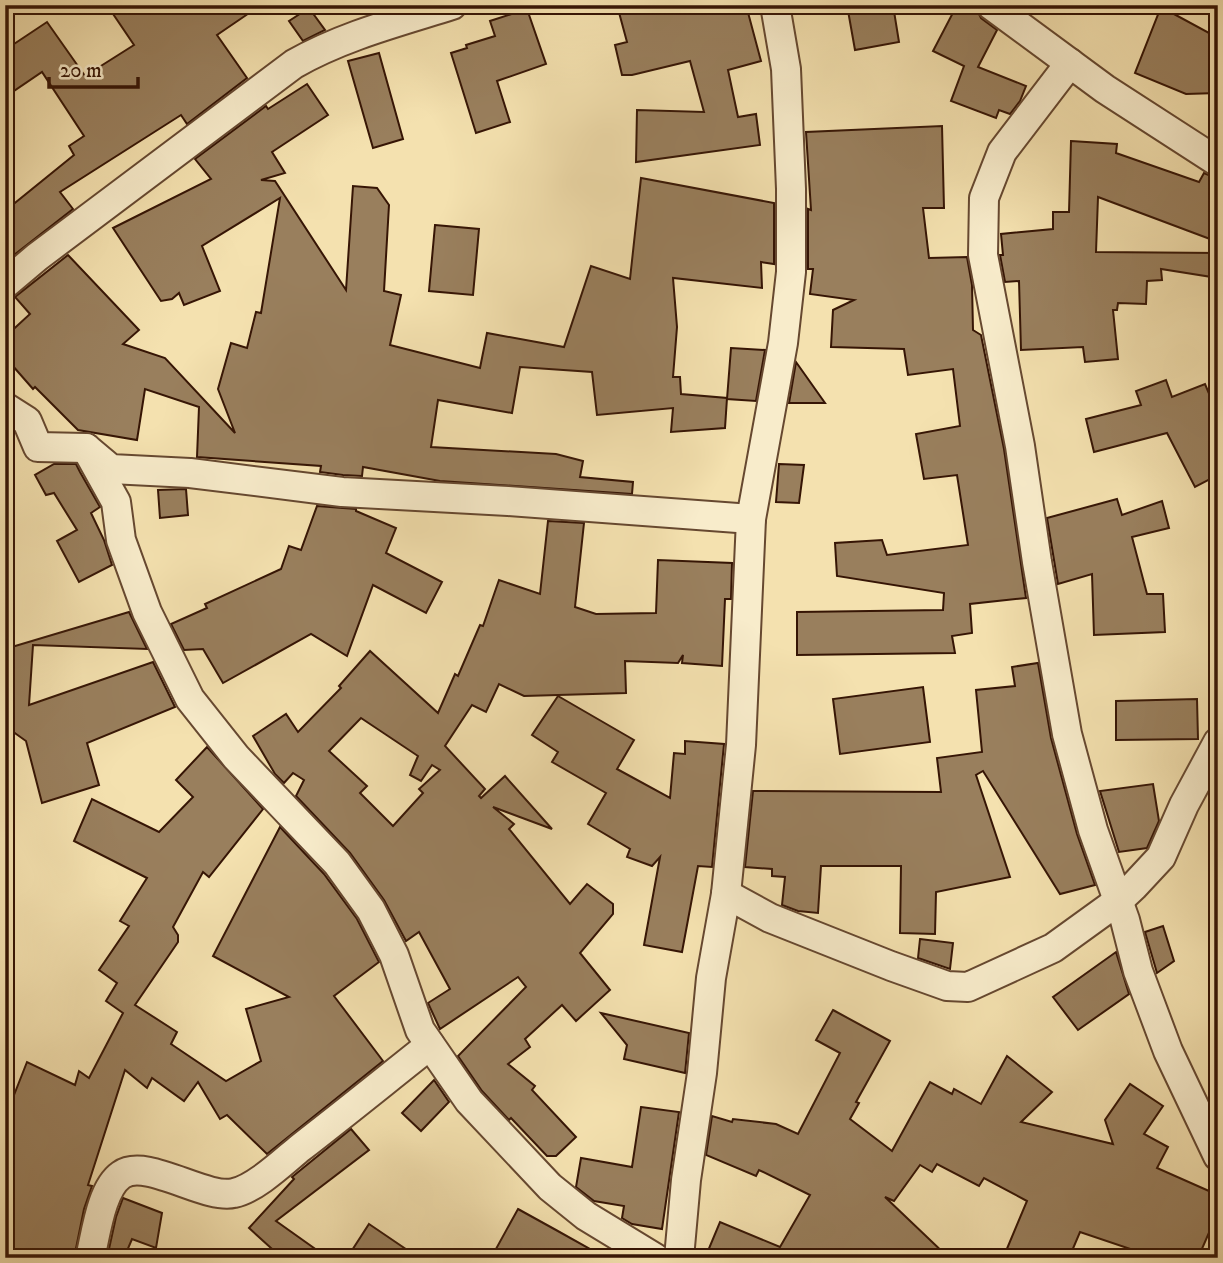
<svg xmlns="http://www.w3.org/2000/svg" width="1223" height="1263" font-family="'IM FELL DW Pica',serif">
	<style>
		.building { fill: #997f5d; stroke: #361505; stroke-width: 2; fill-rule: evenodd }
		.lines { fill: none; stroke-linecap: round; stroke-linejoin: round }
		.street-casing { stroke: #664830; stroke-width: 32 }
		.street { stroke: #f8eccb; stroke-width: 28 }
	</style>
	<rect width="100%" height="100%" fill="#f4e1af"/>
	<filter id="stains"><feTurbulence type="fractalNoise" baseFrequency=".00286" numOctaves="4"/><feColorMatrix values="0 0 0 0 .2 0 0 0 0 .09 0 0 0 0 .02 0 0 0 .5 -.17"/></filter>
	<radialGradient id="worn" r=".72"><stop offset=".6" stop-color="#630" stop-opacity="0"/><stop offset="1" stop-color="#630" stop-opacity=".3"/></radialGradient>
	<g class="building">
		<path d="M 107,5 L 261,5 L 217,35 L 247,78 L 187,124 L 181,115 L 60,192 L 73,209 L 5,262 L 5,211 L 74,155 L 69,146 L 84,136 L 42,72 L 5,97 L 5,50 L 47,22 L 85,76 L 134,45 Z"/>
		<path d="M 617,5 L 746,5 L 761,61 L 728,70 L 738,117 L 756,114 L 760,145 L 636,162 L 637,110 L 704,112 L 690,61 L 632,75 L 622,75 L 615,45 L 627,42 Z"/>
		<path d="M 847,5 L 893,5 L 899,42 L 855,50 Z"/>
		<path d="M 957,5 L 975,5 L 981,18 L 997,30 L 978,67 L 1026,86 L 1020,101 L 1010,114 L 999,110 L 996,118 L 951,101 L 964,66 L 933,51 Z"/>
		<path d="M 1161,7 L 1211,34 L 1210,39 L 1215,39 L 1217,93 L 1186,94 L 1135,73 Z"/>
		<path d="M 309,8 L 325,30 L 303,41 L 289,21 Z"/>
		<path d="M 527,9 L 546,64 L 497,81 L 510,122 L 476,133 L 451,53 L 467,48 L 466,45 L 495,36 L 490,21 Z"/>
		<path d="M 379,53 L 403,139 L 373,148 L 348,61 Z"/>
		<path d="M 307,84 L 328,115 L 272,152 L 285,173 L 261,180 L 275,181 L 346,290 L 353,186 L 377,188 L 389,205 L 384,291 L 401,295 L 390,345 L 480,368 L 487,333 L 564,347 L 591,266 L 630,279 L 641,178 L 774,203 L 774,264 L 761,262 L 762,288 L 673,278 L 677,327 L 673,377 L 680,377 L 681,394 L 727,398 L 725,428 L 671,432 L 673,408 L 597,415 L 592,372 L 520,367 L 512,413 L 438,400 L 431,447 L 556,454 L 583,461 L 580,477 L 633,482 L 632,494 L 440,481 L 363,467 L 362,476 L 343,475 L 320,472 L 321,466 L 197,457 L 199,407 L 145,389 L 137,440 L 78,430 L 35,387 L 33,389 L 5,357 L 5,337 L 30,314 L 15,297 L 68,255 L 139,330 L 123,344 L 165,358 L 235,433 L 218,389 L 231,343 L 247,348 L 256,312 L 261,313 L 280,198 L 202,246 L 220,291 L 184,305 L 179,293 L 172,299 L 161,301 L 113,228 L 211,179 L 195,159 L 266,106 L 268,109 Z"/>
		<path d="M 942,126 L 944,208 L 923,208 L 929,258 L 967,257 L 972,285 L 973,330 L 981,335 L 1004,449 L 1026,598 L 970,604 L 972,633 L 952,636 L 955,653 L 797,655 L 797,612 L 943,610 L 944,593 L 837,576 L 835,543 L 882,540 L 887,555 L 968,545 L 957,475 L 924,479 L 916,434 L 960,426 L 953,369 L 908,375 L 904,349 L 831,347 L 833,310 L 854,300 L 810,294 L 813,269 L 808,269 L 808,209 L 811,210 L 806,132 Z"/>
		<path d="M 1071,141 L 1117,144 L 1116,153 L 1199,182 L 1204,173 L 1218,179 L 1218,242 L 1098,197 L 1096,252 L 1218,253 L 1218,278 L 1161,269 L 1162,280 L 1147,281 L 1146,304 L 1118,303 L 1117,310 L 1113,310 L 1118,359 L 1085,362 L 1083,347 L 1021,350 L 1019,281 L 1005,282 L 1000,255 L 1003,255 L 1001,234 L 1053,229 L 1053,212 L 1069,212 Z"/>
		<path d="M 435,225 L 479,229 L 473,295 L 429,291 Z"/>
		<path d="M 731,348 L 765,350 L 756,401 L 727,399 Z"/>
		<path d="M 796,362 L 825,403 L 789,403 Z"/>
		<path d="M 1166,380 L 1172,397 L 1205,384 L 1218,415 L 1218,475 L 1195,487 L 1167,433 L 1094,452 L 1086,419 L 1141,405 L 1136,391 Z"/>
		<path d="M 54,464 L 76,464 L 80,472 L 100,507 L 91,513 L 104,540 L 112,565 L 79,582 L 57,541 L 77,530 L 54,493 L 46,495 L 35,475 Z"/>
		<path d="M 779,464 L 804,465 L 799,503 L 776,502 Z"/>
		<path d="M 186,489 L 188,515 L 160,518 L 158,490 Z"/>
		<path d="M 1117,499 L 1122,515 L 1162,501 L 1169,528 L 1132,537 L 1147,594 L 1163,594 L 1165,632 L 1094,635 L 1092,574 L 1058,584 L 1047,518 Z"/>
		<path d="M 317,506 L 356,509 L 356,511 L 396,528 L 386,553 L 442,582 L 426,613 L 373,585 L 347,656 L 311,634 L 223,683 L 203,649 L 184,650 L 171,624 L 207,608 L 205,604 L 281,569 L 289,546 L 301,550 Z"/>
		<path d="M 548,521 L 584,523 L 575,607 L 596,614 L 656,613 L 658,560 L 732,563 L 731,599 L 725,599 L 722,666 L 682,663 L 683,655 L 678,663 L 625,661 L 626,693 L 524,696 L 499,684 L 486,712 L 472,705 L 445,746 L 485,789 L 479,796 L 481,798 L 505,776 L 552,829 L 493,807 L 514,824 L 509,829 L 570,904 L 587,884 L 613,904 L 613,914 L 580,953 L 610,990 L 576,1021 L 562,1005 L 525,1039 L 530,1047 L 508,1064 L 535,1086 L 532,1090 L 576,1137 L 556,1156 L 547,1156 L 511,1118 L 509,1120 L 482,1091 L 458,1056 L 526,987 L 518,977 L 440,1029 L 428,1003 L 450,989 L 419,932 L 406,941 L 384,900 L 350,853 L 296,796 L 304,780 L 293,773 L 284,783 L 275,774 L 253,736 L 286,714 L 298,732 L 341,688 L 339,686 L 370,651 L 438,713 L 455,674 L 458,676 L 480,625 L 483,626 L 499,580 L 540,594 ZM 361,718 L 418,756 L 410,775 L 421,781 L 432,765 L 440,770 L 419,789 L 423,793 L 393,826 L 360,793 L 367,786 L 329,751 Z"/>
		<path d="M 129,612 L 147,649 L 33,645 L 29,705 L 153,662 L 175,707 L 87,743 L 99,785 L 42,803 L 26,741 L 5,726 L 5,649 Z"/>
		<path d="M 1038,663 L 1051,738 L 1077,834 L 1095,885 L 1060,894 L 983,771 L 976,775 L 1010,877 L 936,892 L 935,934 L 900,933 L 901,866 L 821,866 L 818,913 L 798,911 L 782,905 L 785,877 L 772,876 L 772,869 L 745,867 L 753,791 L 941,792 L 937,758 L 982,752 L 976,690 L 1015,686 L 1012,667 Z"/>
		<path d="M 923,687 L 930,742 L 840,754 L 833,699 Z"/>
		<path d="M 558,696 L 634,740 L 617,769 L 670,798 L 674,753 L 685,754 L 685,741 L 724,744 L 712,867 L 698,866 L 682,952 L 644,945 L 660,857 L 652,866 L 627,857 L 630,849 L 588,824 L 606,793 L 552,762 L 558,752 L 532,735 Z"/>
		<path d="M 1197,699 L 1198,739 L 1116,740 L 1116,701 Z"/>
		<path d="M 207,747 L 263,809 L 209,877 L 203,872 L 173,927 L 178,935 L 178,942 L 135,1005 L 177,1032 L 171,1044 L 226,1081 L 261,1061 L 246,1009 L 289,997 L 213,956 L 280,827 L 324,874 L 357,919 L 379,962 L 334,996 L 383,1061 L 267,1154 L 227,1115 L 220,1119 L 198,1082 L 184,1101 L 152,1078 L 147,1088 L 125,1070 L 88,1185 L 92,1186 L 84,1209 L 74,1258 L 5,1258 L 5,1118 L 27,1062 L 75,1085 L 79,1071 L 89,1078 L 123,1013 L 106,1001 L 117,983 L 99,970 L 129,926 L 120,921 L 147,878 L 74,841 L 92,799 L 159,832 L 193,797 L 176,780 Z"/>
		<path d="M 1153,784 L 1159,821 L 1147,848 L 1119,852 L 1100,791 Z"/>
		<path d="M 1163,926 L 1174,961 L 1157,973 L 1145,932 Z"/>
		<path d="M 920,939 L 953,943 L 950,969 L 918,958 Z"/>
		<path d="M 1116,952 L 1129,994 L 1078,1030 L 1053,997 Z"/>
		<path d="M 833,1010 L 890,1041 L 856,1102 L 859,1103 L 850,1119 L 892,1151 L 930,1082 L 952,1094 L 954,1089 L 981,1104 L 1007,1056 L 1052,1092 L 1021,1122 L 1113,1144 L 1105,1120 L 1130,1084 L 1163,1106 L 1144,1134 L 1168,1147 L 1157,1168 L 1218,1195 L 1218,1212 L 1198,1258 L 1157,1258 L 1080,1232 L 1069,1258 L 1023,1258 L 1006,1251 L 1027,1201 L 984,1178 L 979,1186 L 937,1164 L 932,1172 L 920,1165 L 894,1201 L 885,1197 L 949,1258 L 705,1258 L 720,1222 L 780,1247 L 810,1195 L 759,1170 L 756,1176 L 706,1155 L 712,1116 L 732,1122 L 733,1119 L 776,1124 L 798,1134 L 840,1053 L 816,1040 Z"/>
		<path d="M 601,1013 L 689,1033 L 685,1073 L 624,1059 L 627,1045 Z"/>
		<path d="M 434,1080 L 449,1102 L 421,1131 L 402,1113 Z"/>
		<path d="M 641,1107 L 679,1112 L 662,1229 L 632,1224 L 622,1218 L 624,1206 L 594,1201 L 576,1187 L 581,1158 L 632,1167 Z"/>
		<path d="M 351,1129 L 369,1150 L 276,1221 L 328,1258 L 282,1258 L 249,1228 L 294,1179 L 292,1177 Z"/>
		<path d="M 123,1198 L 162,1213 L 156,1248 L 132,1239 L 124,1258 L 107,1258 L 116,1217 Z"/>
		<path d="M 518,1209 L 556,1230 L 606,1258 L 491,1258 Z"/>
		<path d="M 369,1224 L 419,1258 L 347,1258 Z"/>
	</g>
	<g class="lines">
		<g class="street-casing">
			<g id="street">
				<path d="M 991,5 L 1105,89 L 1218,162"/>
				<path d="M 1070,63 L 1002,152 L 984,198 L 983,255 L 1020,446 L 1037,562 L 1067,734 L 1093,830 L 1125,920 L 1138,971 L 1168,1051 L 1218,1156"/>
				<path d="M 5,284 L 37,257 L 294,64 C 343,36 398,22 452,5"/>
				<path d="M 5,407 L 27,421 L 38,447 L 86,448 L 111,469 L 190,473 L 342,492 L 508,501 L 751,519"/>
				<path d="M 86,448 L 116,502 L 121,540 L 147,612 L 190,699 L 236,757 L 337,863 L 371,910 L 394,955 L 420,1030 L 469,1101 L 550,1187 L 586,1216 L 655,1258"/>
				<path d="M 726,894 L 770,918 L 891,966 L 947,986 L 968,987 L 1053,948 L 1118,901 L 1134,886 L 1161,857 L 1184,805 L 1218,742"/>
				<path d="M 90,1258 C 96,1234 101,1189 121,1175 C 146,1157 205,1200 234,1193 C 255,1189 284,1161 300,1148 C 344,1114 387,1079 430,1045"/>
				<path d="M 679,1258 L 686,1180 L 702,1073 L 711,978 L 726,894 L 741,745 L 751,519 L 783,343 L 791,272 L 791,189 L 786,69 L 775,5"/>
			</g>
		</g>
		<use href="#street" class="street"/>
	</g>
	<rect width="1223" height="1263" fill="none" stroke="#f4e1af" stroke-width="28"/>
	<rect x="7" y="7" width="1209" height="1249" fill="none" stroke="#361505" stroke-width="3.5"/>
	<rect x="14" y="14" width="1195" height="1235" fill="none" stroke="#361505" stroke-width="2"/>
	<path d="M49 77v10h89v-10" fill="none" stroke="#361505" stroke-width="3.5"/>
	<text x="60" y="77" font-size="21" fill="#361505" stroke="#f8eccb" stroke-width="5" paint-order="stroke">20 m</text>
	<rect width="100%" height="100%" filter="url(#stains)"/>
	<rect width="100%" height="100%" fill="url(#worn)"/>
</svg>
